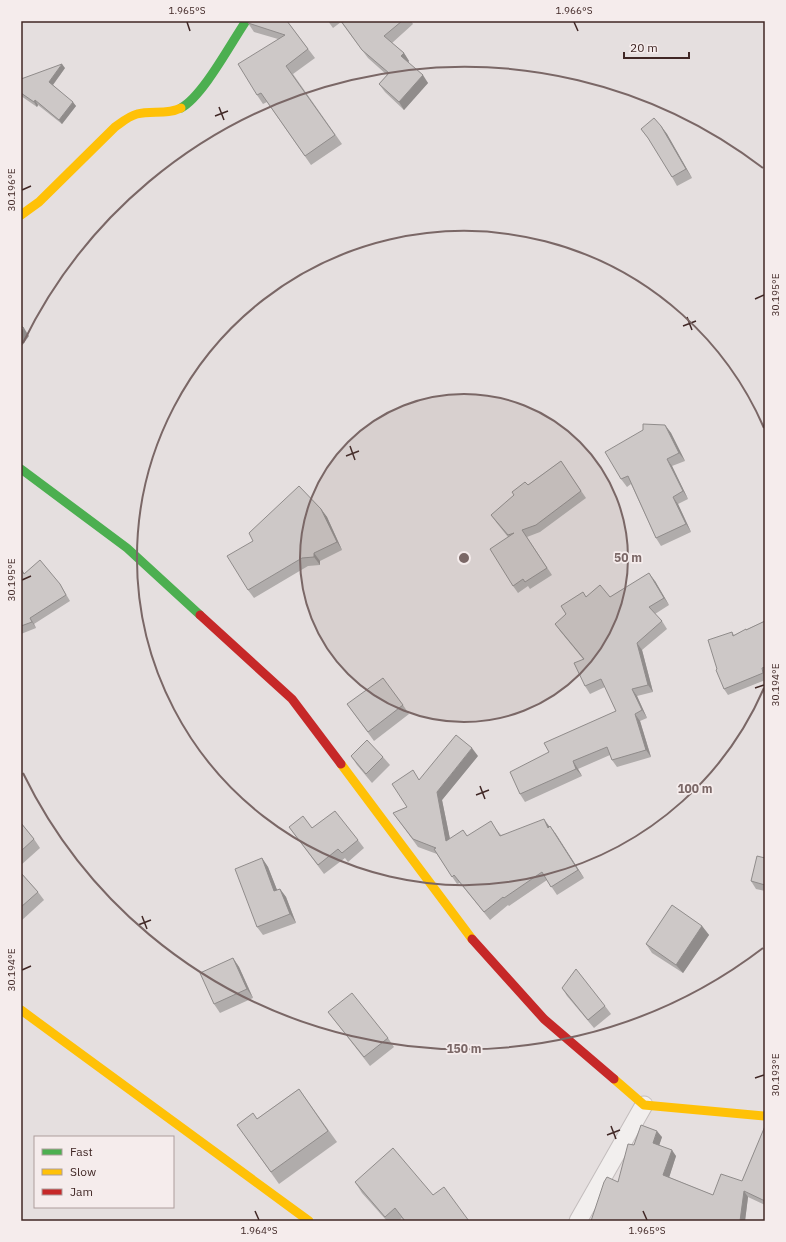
<svg xmlns="http://www.w3.org/2000/svg" width="786" height="1242" font-family="'IBM Plex Sans',sans-serif">
	<style>
		.lines { fill: none; stroke-linecap: round; stroke-linejoin: round }
		.street-casing { stroke: #c3bdbd; stroke-width: 19 }
		.street { stroke: #f2efee; stroke-width: 17 }
		.fast { stroke: #4caf50; stroke-width: 9 }
		.slow { stroke: #ffc107; stroke-width: 9 }
		.jam { stroke: #c62828; stroke-width: 9 }
		.wall { fill: #b0acab }
		.shaded-wall { fill: #908c8b }
		.building { fill: #cdc8c7; stroke: #908c8b }
		.ticks { fill: none; stroke: #402725; stroke-width: 1.5 }
		.ring { fill: none; stroke: #7a6766; stroke-width: 2 }
		.centre { fill: #7a6766; stroke: #f5ecec; stroke-width: 2 }
		.ring-label { font-size: 12px; text-anchor: middle; font-weight: bold; fill: #7a6766; stroke: #f5ecec; stroke-width: 3.5; stroke-linejoin: round; paint-order: stroke }
		.neatline { fill: none; stroke: #402725; stroke-width: 1.5 }
		.ticks-label { font-size: 10px; text-anchor: middle; fill: #402725 }
	</style>
	<rect width="100%" height="100%" fill="#e5dfdf"/>
	<g class="lines">
		<g class="street-casing">
			<path id="street" d="M 578,1221 L 644,1105"/>
		</g>
		<use href="#street" class="street"/>
		<g class="fast">
			<path d="M 181,108 C 203,96 231,43 246,21"/>
			<path d="M 21,469 L 127,548 L 200,615"/>
		</g>
		<g class="slow">
			<path d="M 21,215 L 39,202 L 115,127 C 122,122 129,116 137,114 C 151,110 167,115 181,108"/>
			<path d="M 341,764 L 472,939"/>
			<path d="M 21,1010 L 309,1221"/>
			<path d="M 614,1079 L 644,1105 L 765,1116"/>
		</g>
		<g class="jam">
			<path d="M 200,615 L 292,699 L 341,764"/>
			<path d="M 472,939 L 544,1019 L 614,1079"/>
		</g>
	</g>
	<g class="wall">
		<path d="M 287,21 L 315,58 L 293,74 L 342,144 L 311,165 L 267,102 L 263,104 L 257,95 L 278,39 L 254,32 L 248,23 Z"/>
		<path d="M 328,21 L 411,21 L 413,24 L 392,43 L 404,53 L 409,61 L 408,62 L 428,83 L 404,110 L 385,92 L 379,84 L 387,75 L 368,58 L 341,22 L 333,28 Z"/>
		<path d="M 65,68 L 53,85 L 76,106 L 62,124 L 38,105 L 37,107 L 21,96 L 21,79 Z"/>
		<path d="M 661,126 L 667,134 L 692,178 L 677,186 L 672,177 L 651,142 L 641,129 Z"/>
		<path d="M 665,425 L 671,433 L 685,461 L 672,466 L 688,499 L 678,504 L 691,532 L 661,546 L 656,538 L 631,484 L 627,487 L 621,479 L 643,430 Z"/>
		<path d="M 561,461 L 586,498 L 540,532 L 527,537 L 552,575 L 530,589 L 528,586 L 518,593 L 513,586 L 508,537 L 496,522 L 491,515 L 528,485 Z"/>
		<path d="M 321,509 L 327,517 L 342,550 L 320,561 L 320,565 L 308,566 L 254,598 L 248,590 Z"/>
		<path d="M 21,568 L 24,573 L 60,584 L 70,601 L 34,624 L 36,628 L 21,634 Z"/>
		<path d="M 655,581 L 669,605 L 655,614 L 662,621 L 667,629 L 642,650 L 653,692 L 637,696 L 647,718 L 640,721 L 651,757 L 617,767 L 612,760 L 610,755 L 578,769 L 582,776 L 525,802 L 520,794 L 549,752 L 616,711 L 605,687 L 590,694 L 585,686 L 583,659 L 560,631 L 555,624 L 610,597 Z"/>
		<path d="M 765,621 L 765,680 L 728,695 L 724,689 L 717,669 L 732,632 L 734,635 Z"/>
		<path d="M 347,704 L 403,705 L 409,714 L 374,741 Z"/>
		<path d="M 351,756 L 383,757 L 390,765 L 372,783 L 357,765 Z"/>
		<path d="M 478,756 L 442,800 L 450,839 L 463,830 L 467,836 L 496,829 L 501,835 L 550,826 L 584,878 L 557,895 L 547,880 L 509,906 L 508,905 L 490,920 L 460,883 L 457,884 L 437,854 L 418,847 L 393,813 L 407,807 Z"/>
		<path d="M 21,823 L 34,839 L 40,848 L 21,865 Z"/>
		<path d="M 289,827 L 312,828 L 358,840 L 364,848 L 348,862 L 345,858 L 324,874 Z"/>
		<path d="M 262,858 L 268,867 L 277,890 L 280,889 L 286,897 L 296,923 L 263,935 L 257,927 Z"/>
		<path d="M 765,858 L 765,891 L 756,889 L 751,881 Z"/>
		<path d="M 21,873 L 38,892 L 44,900 L 21,921 Z"/>
		<path d="M 702,926 L 709,935 L 683,973 L 652,953 L 646,944 Z"/>
		<path d="M 233,958 L 239,967 L 253,998 L 220,1013 L 214,1004 Z"/>
		<path d="M 562,988 L 605,1006 L 611,1014 L 594,1028 L 567,996 Z"/>
		<path d="M 328,1012 L 388,1038 L 394,1047 L 370,1066 Z"/>
		<path d="M 299,1089 L 337,1142 L 279,1184 L 245,1136 L 257,1119 Z"/>
		<path d="M 765,1126 L 765,1205 L 748,1197 L 745,1221 L 618,1182 L 634,1145 L 662,1137 L 659,1145 L 676,1156 L 669,1177 L 713,1195 L 742,1181 Z"/>
		<path d="M 355,1182 L 433,1195 L 469,1221 L 404,1221 L 402,1218 L 399,1221 L 387,1221 L 362,1193 Z"/>
	</g>
	<g class="shaded-wall">
		<path d="M 404,53 L 409,61 L 407,64 L 401,56 Z"/>
		<path d="M 62,64 L 65,68 L 52,86 L 49,82 Z"/>
		<path d="M 423,75 L 428,83 L 404,110 L 399,102 Z"/>
		<path d="M 35,100 L 38,105 L 37,107 L 34,102 Z"/>
		<path d="M 73,102 L 76,106 L 62,124 L 59,120 Z"/>
		<path d="M 661,126 L 667,134 L 692,178 L 686,169 Z"/>
		<path d="M 24,328 L 29,336 L 21,347 L 21,332 Z"/>
		<path d="M 665,425 L 671,433 L 685,461 L 679,453 Z"/>
		<path d="M 667,459 L 672,466 L 688,499 L 683,491 Z"/>
		<path d="M 673,497 L 678,504 L 691,532 L 686,524 Z"/>
		<path d="M 321,509 L 327,517 L 342,550 L 337,542 Z"/>
		<path d="M 314,553 L 320,561 L 320,565 L 314,557 Z"/>
		<path d="M 649,573 L 655,581 L 669,605 L 664,598 Z"/>
		<path d="M 30,618 L 34,624 L 36,628 L 32,622 Z"/>
		<path d="M 637,643 L 642,650 L 653,692 L 648,685 Z"/>
		<path d="M 632,689 L 637,696 L 647,718 L 642,710 Z"/>
		<path d="M 635,714 L 640,721 L 651,757 L 646,750 Z"/>
		<path d="M 472,748 L 478,756 L 442,800 L 452,849 L 446,841 L 437,792 Z"/>
		<path d="M 573,761 L 578,769 L 582,776 L 576,769 Z"/>
		<path d="M 544,819 L 549,826 L 553,836 L 548,828 Z"/>
		<path d="M 550,826 L 556,834 L 584,878 L 578,870 Z"/>
		<path d="M 262,858 L 268,867 L 281,900 L 274,891 Z"/>
		<path d="M 280,889 L 286,897 L 296,923 L 290,914 Z"/>
		<path d="M 702,926 L 709,935 L 683,973 L 676,965 Z"/>
		<path d="M 233,958 L 239,967 L 253,998 L 247,989 Z"/>
		<path d="M 657,1131 L 662,1137 L 658,1149 L 653,1143 Z"/>
		<path d="M 672,1150 L 676,1156 L 668,1181 L 663,1175 Z"/>
		<path d="M 744,1191 L 748,1197 L 745,1221 L 740,1221 Z"/>
	</g>
	<g class="building">
		<path d="M 249,21 L 287,21 L 308,49 L 286,66 L 335,135 L 305,156 L 261,93 L 257,95 L 238,64 L 285,35 L 248,23 Z"/>
		<path d="M 341,21 L 402,21 L 384,36 L 404,53 L 401,56 L 423,75 L 399,102 L 379,84 L 389,73 L 362,50 Z"/>
		<path d="M 62,64 L 49,82 L 73,102 L 59,120 L 35,100 L 34,102 L 21,93 L 21,79 Z"/>
		<path d="M 654,118 L 661,126 L 686,169 L 672,177 L 648,138 L 641,129 Z"/>
		<path d="M 21,326 L 24,328 L 21,332 Z"/>
		<path d="M 643,424 L 665,425 L 679,453 L 667,459 L 683,491 L 673,497 L 686,524 L 656,538 L 628,476 L 621,479 L 605,452 L 643,430 Z"/>
		<path d="M 561,461 L 581,491 L 536,525 L 522,530 L 547,568 L 525,582 L 523,579 L 513,586 L 490,549 L 514,533 L 508,535 L 491,515 L 514,495 L 512,492 L 525,482 L 528,485 Z"/>
		<path d="M 299,486 L 321,509 L 337,542 L 314,553 L 314,557 L 302,558 L 248,590 L 227,556 L 253,541 L 249,533 Z"/>
		<path d="M 40,560 L 60,584 L 66,595 L 30,618 L 32,622 L 21,626 L 21,569 L 24,574 Z"/>
		<path d="M 649,573 L 664,598 L 649,607 L 662,621 L 637,643 L 648,685 L 632,689 L 642,710 L 635,714 L 646,750 L 612,760 L 607,747 L 573,761 L 576,769 L 520,794 L 510,772 L 549,752 L 544,743 L 616,711 L 601,679 L 585,686 L 574,663 L 584,659 L 555,624 L 566,614 L 561,606 L 583,592 L 586,597 L 600,585 L 610,597 Z"/>
		<path d="M 765,621 L 765,667 L 762,668 L 763,673 L 724,689 L 716,670 L 717,669 L 708,640 L 732,632 L 733,636 L 746,629 L 746,630 Z"/>
		<path d="M 383,678 L 403,705 L 368,732 L 347,704 Z"/>
		<path d="M 456,735 L 472,748 L 437,792 L 446,841 L 463,830 L 467,836 L 491,821 L 500,836 L 544,819 L 548,828 L 550,826 L 578,870 L 551,887 L 542,872 L 504,898 L 503,897 L 484,912 L 454,875 L 452,877 L 434,849 L 436,848 L 413,839 L 393,813 L 407,807 L 392,784 L 413,770 L 419,780 Z"/>
		<path d="M 367,740 L 383,757 L 366,774 L 351,756 Z"/>
		<path d="M 335,811 L 358,840 L 342,853 L 338,849 L 318,865 L 289,827 L 303,816 L 312,828 Z"/>
		<path d="M 21,823 L 34,839 L 21,851 Z"/>
		<path d="M 757,856 L 765,858 L 765,885 L 751,881 Z"/>
		<path d="M 262,858 L 274,891 L 280,889 L 290,914 L 257,927 L 235,869 Z"/>
		<path d="M 21,873 L 38,892 L 21,907 Z"/>
		<path d="M 672,905 L 702,926 L 676,965 L 646,944 Z"/>
		<path d="M 233,958 L 247,989 L 214,1004 L 200,973 Z"/>
		<path d="M 576,969 L 605,1006 L 588,1020 L 562,988 Z"/>
		<path d="M 352,993 L 388,1038 L 364,1057 L 328,1012 Z"/>
		<path d="M 299,1089 L 328,1131 L 271,1172 L 237,1125 L 253,1113 L 257,1119 Z"/>
		<path d="M 641,1125 L 657,1131 L 653,1143 L 672,1150 L 663,1175 L 713,1195 L 721,1174 L 742,1181 L 765,1126 L 765,1201 L 744,1191 L 740,1221 L 591,1221 L 604,1182 L 607,1177 L 618,1182 L 628,1144 L 634,1145 Z"/>
		<path d="M 393,1148 L 433,1195 L 444,1187 L 469,1221 L 405,1221 L 395,1208 L 385,1217 L 355,1182 Z"/>
	</g>
	<path class="ticks" d="M 187,22 L 190,31M 574,22 L 578,31M 219,107 L 224,120M 215,116 L 228,111M 22,190 L 31,186M 755,299 L 764,295M 687,317 L 692,330M 683,326 L 696,321M 350,446 L 355,460M 346,456 L 359,451M 22,580 L 31,576M 755,688 L 764,685M 480,786 L 485,799M 476,795 L 489,790M 142,916 L 147,929M 138,925 L 151,920M 22,970 L 31,966M 755,1078 L 764,1075M 611,1126 L 616,1139M 607,1135 L 620,1130M 255,1211 L 259,1220M 643,1211 L 647,1220"/>
	<circle cx="464" cy="558" r="164" fill="#7a6766" fill-opacity=".12"/>
	<g class="ring">
		<circle cx="464" cy="558" r="164"/>
		<path d="M764 688A327 327 0 1 1 764 428"/>
		<path d="M763 948A491 491 0 0 1 23 773M23 343A491 491 0 0 1 763 168"/>
	</g>
	<circle cx="464" cy="558" r="6" class="centre"/>
	<g class="ring-label">
		<text x="628" y="562">50 m</text>
		<text x="695" y="793">100 m</text>
		<text x="464" y="1053">150 m</text>
	</g>
	<rect width="786" height="1242" fill="none" stroke="#f5ecec" stroke-width="44"/>
	<rect x="34" y="1136" width="140" height="72" fill="#f5ecec" stroke="#ad9d9c"/>
	<rect x="42" y="1149" width="20" height="6" fill="#4caf50" stroke="#ad9d9c"/>
	<text x="70" y="1156" font-size="12" fill="#402725">Fast</text>
	<rect x="42" y="1169" width="20" height="6" fill="#ffc107" stroke="#ad9d9c"/>
	<text x="70" y="1176" font-size="12" fill="#402725">Slow</text>
	<rect x="42" y="1189" width="20" height="6" fill="#c62828" stroke="#ad9d9c"/>
	<text x="70" y="1196" font-size="12" fill="#402725">Jam</text>
	<path d="M624 52v6h65v-6" fill="none" stroke="#402725" stroke-width="2"/>
	<text x="630" y="52" font-size="12" fill="#402725" stroke="#f5ecec" stroke-width="3" paint-order="stroke">20 m</text>
	<rect x="22" y="22" width="742" height="1198" class="neatline"/>
	<g class="ticks-label">
		<text x="187" y="14">1.965°S</text>
		<text x="574" y="14">1.966°S</text>
		<text transform="translate(11 190) rotate(-90)" y="4">30.196°E</text>
		<text transform="translate(775 295) rotate(-90)" y="4">30.195°E</text>
		<text transform="translate(11 580) rotate(-90)" y="4">30.195°E</text>
		<text transform="translate(775 685) rotate(-90)" y="4">30.194°E</text>
		<text transform="translate(11 970) rotate(-90)" y="4">30.194°E</text>
		<text transform="translate(775 1075) rotate(-90)" y="4">30.193°E</text>
		<text x="259" y="1234">1.964°S</text>
		<text x="647" y="1234">1.965°S</text>
	</g>
</svg>
